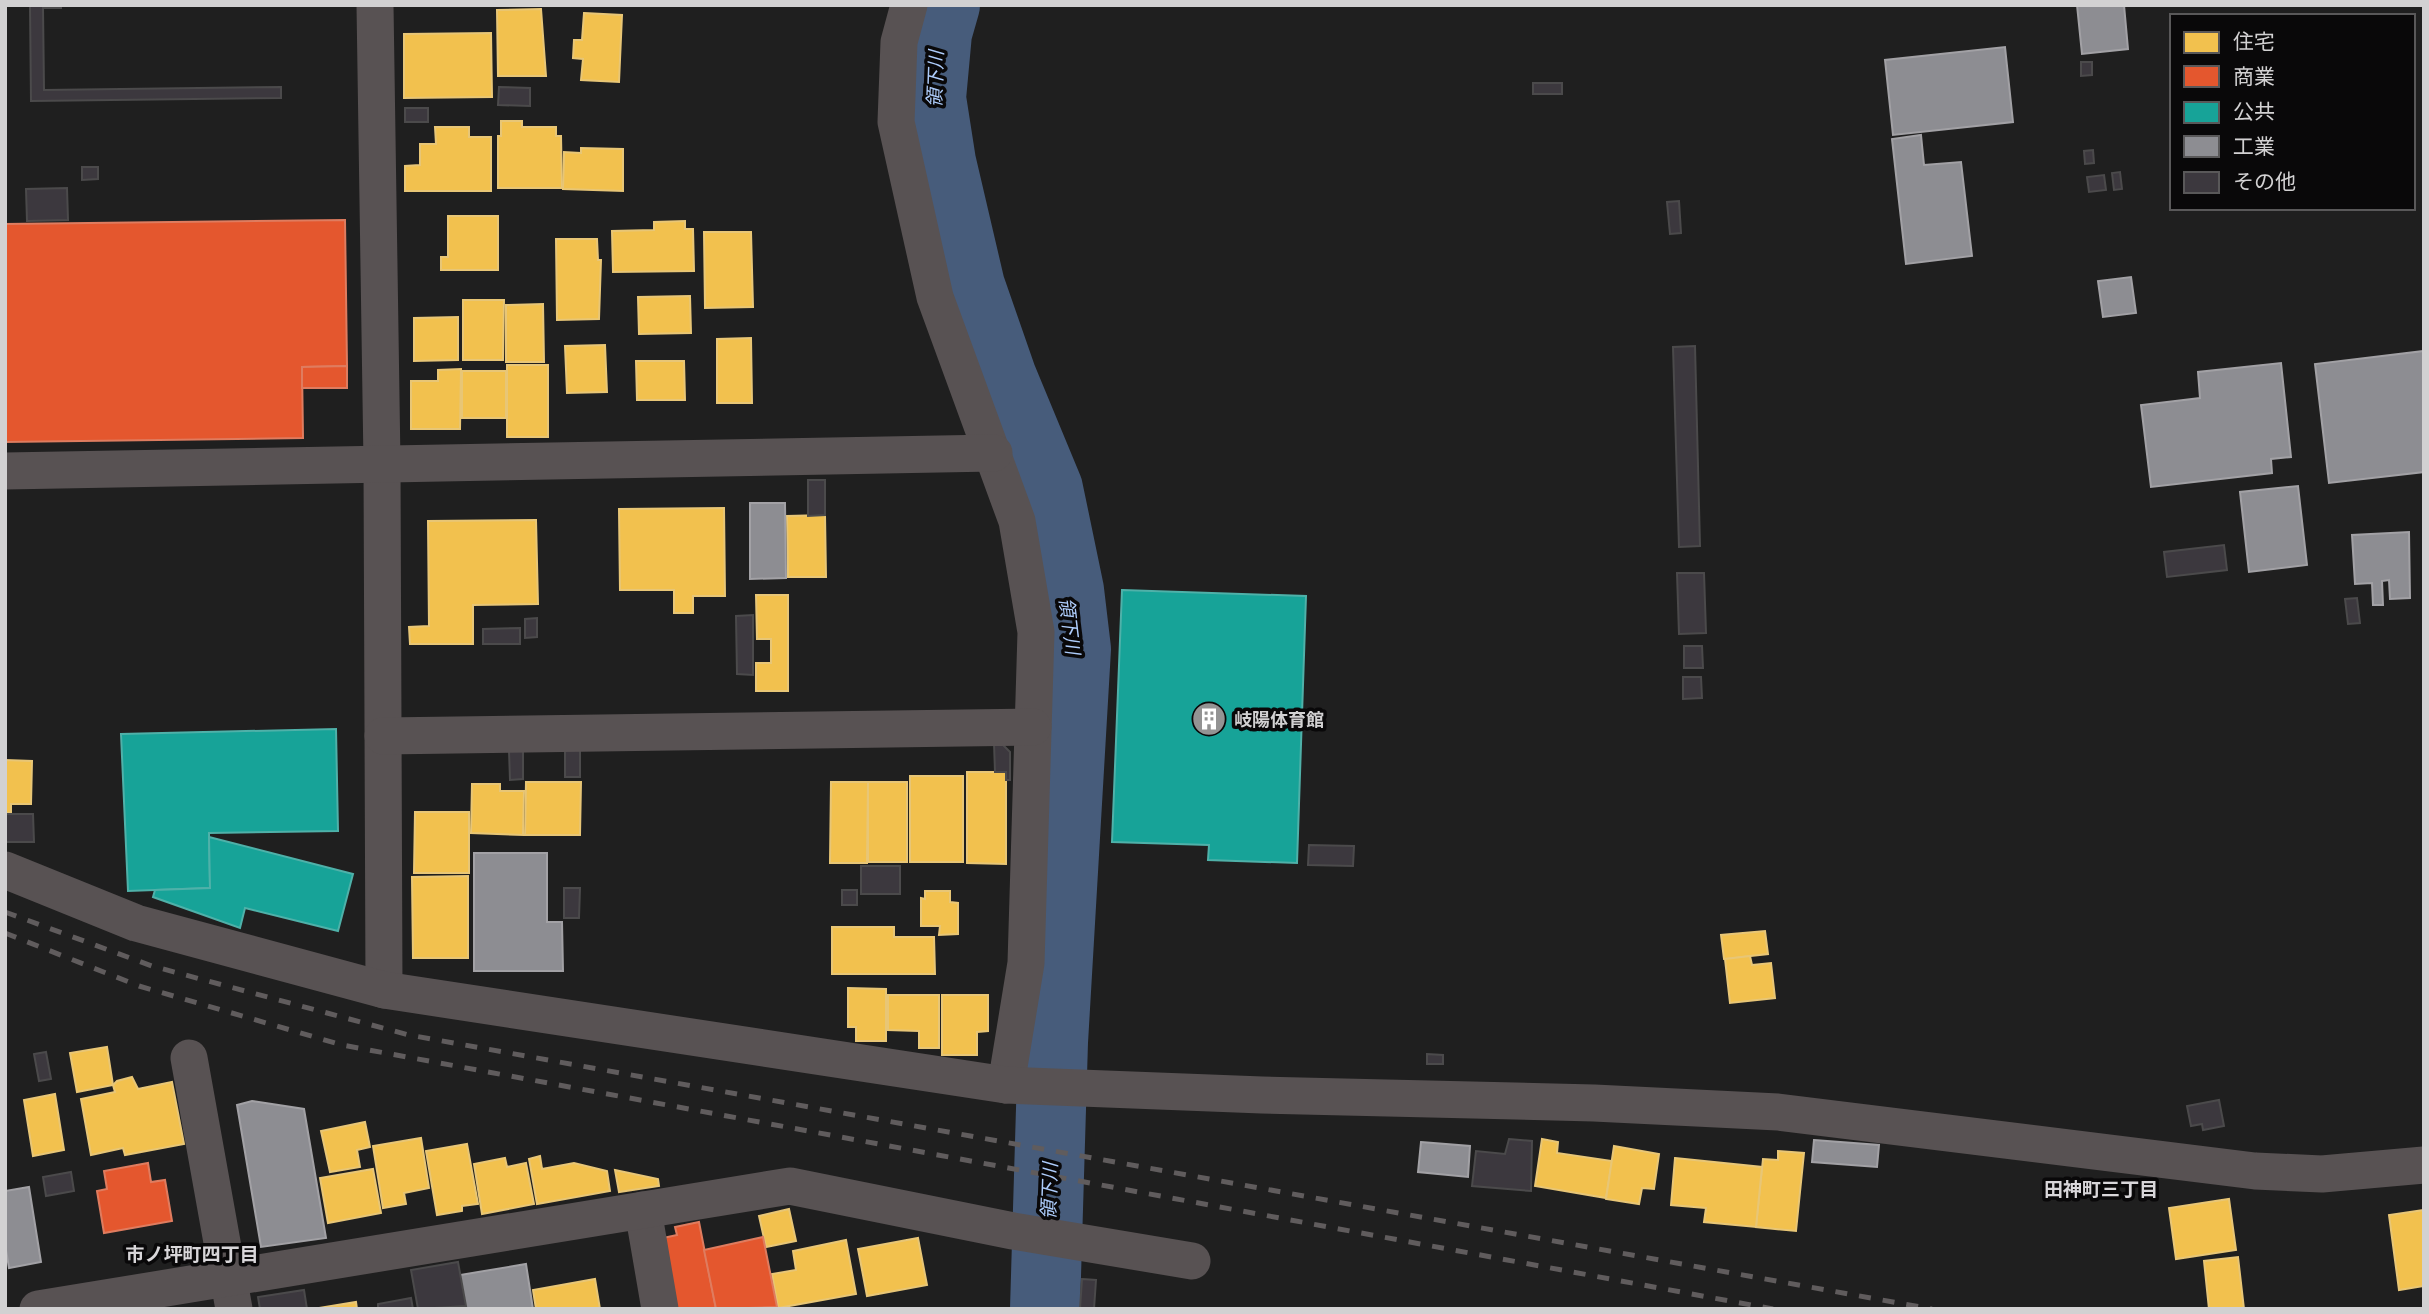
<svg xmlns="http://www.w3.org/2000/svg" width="2429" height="1314" font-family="'Open Sans','Noto Sans JP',sans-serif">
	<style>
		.homes { fill: #f2c14e; stroke: #e8c676; stroke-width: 2 }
		.shops { fill: #e4572e; stroke: #df7c5f; stroke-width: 2 }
		.public { fill: #17a398; stroke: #4fb1a9; stroke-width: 2 }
		.industry { fill: #8d8d92; stroke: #a2a1a5; stroke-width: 2 }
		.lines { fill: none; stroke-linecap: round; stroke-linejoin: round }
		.river { stroke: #475c7b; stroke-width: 70 }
		.building { fill: #3c383e; stroke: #4b4a4b; stroke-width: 2 }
		.street { stroke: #585253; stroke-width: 37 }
		.rail { stroke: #605c5d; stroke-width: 5; stroke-dasharray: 12 12; stroke-linecap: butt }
		.labels { text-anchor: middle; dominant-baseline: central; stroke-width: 7; stroke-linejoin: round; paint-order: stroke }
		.poi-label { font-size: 18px; font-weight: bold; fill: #d2d1d2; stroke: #090809; text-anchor: start }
		.water-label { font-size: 19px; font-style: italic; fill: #aecdfc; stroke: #090809 }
		.neighbourhood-label { font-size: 19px; font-weight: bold; fill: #d8d6d9; stroke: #090809 }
	</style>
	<rect width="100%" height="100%" fill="#1f1f1f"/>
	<g class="homes">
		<path d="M 541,9 L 546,76 L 498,76 L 497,10 Z"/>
		<path d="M 584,13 L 622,15 L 619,82 L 581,80 L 583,59 L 573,58 L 574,40 L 582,40 Z"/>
		<path d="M 491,33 L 492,97 L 404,98 L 404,34 Z"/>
		<path d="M 501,121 L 522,121 L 522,127 L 556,127 L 556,136 L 561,136 L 562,188 L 498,188 L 498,136 L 501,136 Z"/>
		<path d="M 435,127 L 469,127 L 469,137 L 491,137 L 491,191 L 405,191 L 405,166 L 420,165 L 420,144 L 436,144 Z"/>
		<path d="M 581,148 L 623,149 L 623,191 L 563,189 L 564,152 L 581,153 Z"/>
		<path d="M 448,216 L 498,216 L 498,270 L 441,270 L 441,257 L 448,257 Z"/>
		<path d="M 685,221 L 685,229 L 693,229 L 694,271 L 613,272 L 612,231 L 654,230 L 654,222 Z"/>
		<path d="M 704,232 L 751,232 L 753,307 L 705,308 Z"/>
		<path d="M 556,239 L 597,239 L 598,260 L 601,260 L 599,319 L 557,320 Z"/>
		<path d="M 690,296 L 691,333 L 639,334 L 638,297 Z"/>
		<path d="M 463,300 L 504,300 L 503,360 L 463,360 Z"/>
		<path d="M 543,304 L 544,362 L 506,362 L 506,305 Z"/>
		<path d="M 458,317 L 458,360 L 414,361 L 414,318 Z"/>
		<path d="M 751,338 L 752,403 L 717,403 L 717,339 Z"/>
		<path d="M 605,345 L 607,392 L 567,393 L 565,346 Z"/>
		<path d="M 636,361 L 684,361 L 685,400 L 637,400 Z"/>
		<rect x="507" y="365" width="41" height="72"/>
		<path d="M 461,369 L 460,429 L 411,429 L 411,381 L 438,381 L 438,370 Z"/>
		<rect x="462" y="371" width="44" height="47"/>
		<path d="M 724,508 L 725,596 L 693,596 L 693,613 L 674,613 L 674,590 L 620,590 L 619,509 Z"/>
		<path d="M 825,515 L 826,577 L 788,577 L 787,516 Z"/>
		<path d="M 536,520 L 538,604 L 473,605 L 473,644 L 410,644 L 409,627 L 429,626 L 428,521 Z"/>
		<path d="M 756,595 L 788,595 L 788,691 L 756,691 L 756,663 L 771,663 L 771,639 L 757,639 Z"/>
		<path d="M 5,760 L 32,761 L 31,804 L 11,804 L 11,813 L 5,813 Z"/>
		<path d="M 967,772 L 1006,772 L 1006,864 L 967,863 Z"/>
		<rect x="910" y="776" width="53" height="86"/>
		<path d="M 526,782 L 581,782 L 580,835 L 525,835 Z"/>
		<path d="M 831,782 L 868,782 L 867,863 L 830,863 Z"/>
		<rect x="868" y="782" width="39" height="80"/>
		<path d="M 472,784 L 500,784 L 500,791 L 524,791 L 523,835 L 471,833 Z"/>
		<path d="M 415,812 L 469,812 L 469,873 L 414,873 Z"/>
		<path d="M 468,876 L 468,958 L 413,958 L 412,877 Z"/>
		<path d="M 925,891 L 950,891 L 950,902 L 958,903 L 958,934 L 939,935 L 940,926 L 921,926 L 921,898 L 925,899 Z"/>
		<path d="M 832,927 L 894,927 L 894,937 L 934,937 L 935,974 L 832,974 Z"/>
		<path d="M 1765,931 L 1768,954 L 1724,959 L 1721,935 Z"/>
		<path d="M 1750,956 L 1752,965 L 1771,963 L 1775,998 L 1730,1003 L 1725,959 Z"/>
		<path d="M 848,988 L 886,989 L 886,1041 L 856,1041 L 856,1027 L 848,1027 Z"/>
		<path d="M 888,995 L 939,995 L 939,1048 L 919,1048 L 919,1031 L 888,1030 Z"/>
		<path d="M 942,995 L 988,995 L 988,1031 L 977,1032 L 977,1055 L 942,1055 Z"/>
		<path d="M 107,1047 L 113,1085 L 77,1092 L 70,1053 Z"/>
		<path d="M 132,1077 L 138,1089 L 172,1082 L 184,1144 L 125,1155 L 123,1148 L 91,1155 L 81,1099 L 115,1092 L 113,1085 L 117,1081 Z"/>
		<path d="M 55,1094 L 64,1150 L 33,1156 L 24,1100 Z"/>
		<path d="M 365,1122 L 370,1147 L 357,1150 L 360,1167 L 330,1172 L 321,1131 Z"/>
		<path d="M 421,1138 L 429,1188 L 404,1193 L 406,1204 L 383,1208 L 373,1146 Z"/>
		<path d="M 1542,1139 L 1558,1142 L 1557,1153 L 1612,1161 L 1606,1198 L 1535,1186 Z"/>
		<path d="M 467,1144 L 478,1204 L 462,1206 L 462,1211 L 437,1215 L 426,1151 Z"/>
		<path d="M 1614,1146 L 1659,1154 L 1654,1189 L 1642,1188 L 1639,1204 L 1606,1199 Z"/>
		<path d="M 1778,1151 L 1804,1153 L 1796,1231 L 1756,1227 L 1763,1159 L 1778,1160 Z"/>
		<path d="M 540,1156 L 542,1169 L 574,1163 L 607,1171 L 610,1191 L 537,1204 L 529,1159 Z"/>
		<path d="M 505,1158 L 507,1167 L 526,1163 L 534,1204 L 482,1214 L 474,1164 Z"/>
		<path d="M 1675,1158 L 1762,1167 L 1756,1227 L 1704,1222 L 1706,1208 L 1671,1205 Z"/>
		<path d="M 373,1169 L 381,1213 L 328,1223 L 320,1178 Z"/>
		<path d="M 615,1170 L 658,1179 L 659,1186 L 619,1192 Z"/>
		<path d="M 2229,1199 L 2236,1250 L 2176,1259 L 2169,1208 Z"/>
		<path d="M 789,1209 L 796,1241 L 766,1247 L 759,1216 Z"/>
		<path d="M 2424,1210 L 2424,1286 L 2399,1290 L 2389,1215 Z"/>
		<path d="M 918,1238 L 927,1285 L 867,1296 L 858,1249 Z"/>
		<path d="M 846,1240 L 856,1294 L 778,1308 L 772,1274 L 796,1270 L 793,1251 Z"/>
		<path d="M 2238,1257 L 2244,1309 L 2209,1309 L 2204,1261 Z"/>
		<path d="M 595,1279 L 600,1309 L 536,1309 L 533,1290 Z"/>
		<path d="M 356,1302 L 357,1309 L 313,1309 Z"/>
	</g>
	<g class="shops">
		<path d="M 345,220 L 347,366 L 302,367 L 303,438 L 5,442 L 5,224 Z"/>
		<path d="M 347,366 L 347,388 L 302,388 L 302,367 Z"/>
		<path d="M 148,1163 L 151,1182 L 165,1180 L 172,1221 L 104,1233 L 97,1191 L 107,1189 L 104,1171 Z"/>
		<path d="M 699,1222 L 716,1309 L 676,1309 L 663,1238 L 677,1235 L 675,1227 Z"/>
		<path d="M 763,1237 L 777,1307 L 716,1309 L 704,1250 Z"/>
	</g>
	<g class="public">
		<path d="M 1122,590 L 1306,596 L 1297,863 L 1208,860 L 1209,845 L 1112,842 Z"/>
		<path d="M 336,729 L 338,831 L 209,833 L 210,888 L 128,891 L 121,734 Z"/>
		<path d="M 209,837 L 353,874 L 338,931 L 245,908 L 240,928 L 153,897 L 155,890 L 210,888 Z"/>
	</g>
	<g class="industry">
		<path d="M 2077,5 L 2124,5 L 2128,49 L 2082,54 Z"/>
		<path d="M 2005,47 L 2013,122 L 1893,135 L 1885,60 Z"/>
		<path d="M 1921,135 L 1924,165 L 1961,162 L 1972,256 L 1906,264 L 1892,139 Z"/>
		<path d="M 2131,277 L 2136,313 L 2103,317 L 2098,281 Z"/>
		<path d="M 2424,351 L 2424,472 L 2329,483 L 2315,364 Z"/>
		<path d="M 2281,363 L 2291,457 L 2271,459 L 2272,473 L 2151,487 L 2141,405 L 2200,398 L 2198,372 Z"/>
		<path d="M 2298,486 L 2307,565 L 2249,572 L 2240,492 Z"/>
		<path d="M 750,503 L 785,503 L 786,578 L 750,579 Z"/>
		<path d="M 2409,532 L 2410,598 L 2390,599 L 2389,580 L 2382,581 L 2383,605 L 2373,605 L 2372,583 L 2355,584 L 2352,535 Z"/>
		<path d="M 474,853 L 547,853 L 547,922 L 562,922 L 563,971 L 474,971 Z"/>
		<path d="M 252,1101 L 304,1109 L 326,1238 L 261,1247 L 237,1105 Z"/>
		<path d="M 1814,1140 L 1879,1145 L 1877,1167 L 1812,1162 Z"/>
		<path d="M 1421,1142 L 1470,1146 L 1468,1177 L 1418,1172 Z"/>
		<path d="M 29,1187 L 41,1262 L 9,1268 L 5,1244 L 5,1191 Z"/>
		<path d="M 526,1264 L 533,1309 L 466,1309 L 460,1275 Z"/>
	</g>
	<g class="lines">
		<path class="river" d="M 945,5 L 937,33 L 931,98 L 941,162 L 970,286 L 1002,378 L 1048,489 L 1069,590 L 1076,649 L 1053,1042 L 1045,1309"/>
	</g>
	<g class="building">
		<path d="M 30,5 L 61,5 L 61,8 L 43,8 L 44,90 L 281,87 L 281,98 L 31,101 Z"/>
		<path d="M 2081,62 L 2092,62 L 2092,75 L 2081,76 Z"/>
		<rect x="1533" y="83" width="29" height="11"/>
		<path d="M 499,87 L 530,88 L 530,106 L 498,105 Z"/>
		<rect x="405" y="108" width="23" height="14"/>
		<path d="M 2093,150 L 2094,163 L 2085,164 L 2084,151 Z"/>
		<path d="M 82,167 L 98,167 L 98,179 L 82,180 Z"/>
		<path d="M 2120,172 L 2122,189 L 2114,190 L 2112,173 Z"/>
		<path d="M 2104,175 L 2106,190 L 2089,192 L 2087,177 Z"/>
		<path d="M 67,188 L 68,220 L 27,221 L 26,189 Z"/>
		<path d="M 1679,201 L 1681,233 L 1670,234 L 1667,202 Z"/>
		<path d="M 1695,346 L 1700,546 L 1679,547 L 1673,347 Z"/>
		<path d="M 808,480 L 825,480 L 825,515 L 808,516 Z"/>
		<path d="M 2224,545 L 2227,570 L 2167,577 L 2164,552 Z"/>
		<path d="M 1677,573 L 1704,573 L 1706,633 L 1679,634 Z"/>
		<path d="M 2357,598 L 2360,623 L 2348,624 L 2345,599 Z"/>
		<path d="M 753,615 L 753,675 L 737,674 L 736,616 Z"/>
		<path d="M 537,618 L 537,637 L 525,638 L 525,619 Z"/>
		<path d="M 520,628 L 520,644 L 483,644 L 483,629 Z"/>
		<path d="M 1684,646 L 1702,646 L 1703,668 L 1684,668 Z"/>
		<path d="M 1683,677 L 1701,677 L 1702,698 L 1683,699 Z"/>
		<path d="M 994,743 L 1001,743 L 1010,752 L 1010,780 L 1006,780 L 1006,772 L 995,772 Z"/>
		<path d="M 580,749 L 580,777 L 565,777 L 565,750 Z"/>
		<path d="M 509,751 L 523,751 L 523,779 L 510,780 Z"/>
		<path d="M 5,814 L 33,814 L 34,842 L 5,842 Z"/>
		<path d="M 1309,845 L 1354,846 L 1353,866 L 1308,865 Z"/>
		<rect x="861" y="866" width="39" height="28"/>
		<path d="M 564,888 L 580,888 L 579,918 L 564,918 Z"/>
		<rect x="842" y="890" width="15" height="15"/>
		<path d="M 46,1052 L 51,1079 L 39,1081 L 34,1054 Z"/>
		<path d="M 1427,1054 L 1443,1055 L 1443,1064 L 1427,1064 Z"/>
		<path d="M 2219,1100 L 2224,1126 L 2203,1130 L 2202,1124 L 2191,1126 L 2187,1106 Z"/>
		<path d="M 1509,1139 L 1532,1141 L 1531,1191 L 1472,1186 L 1476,1151 L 1505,1154 Z"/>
		<path d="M 71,1172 L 74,1191 L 46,1196 L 43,1177 Z"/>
		<path d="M 458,1262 L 466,1306 L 418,1309 L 411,1270 Z"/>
		<path d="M 1082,1279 L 1096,1280 L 1094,1309 L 1080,1309 Z"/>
		<path d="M 304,1290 L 307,1309 L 260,1309 L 258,1297 Z"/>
		<path d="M 411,1298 L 413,1309 L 378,1309 L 378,1304 Z"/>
	</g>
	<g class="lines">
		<g class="street">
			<path d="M 375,5 L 382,463 L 384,990"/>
			<path d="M 909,5 L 899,42 L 896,122 L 935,297 L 1017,521 L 1036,632 L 1026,963 L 1006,1085"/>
			<path d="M 5,471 L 994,453"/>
			<path d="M 383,736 L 1033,727"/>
			<path d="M 5,870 L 136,923 L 384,990 L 1006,1085 L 1262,1095 L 1594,1103 L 1778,1112 L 2255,1171 L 2322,1174 L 2424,1165"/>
			<path d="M 189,1058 L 234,1309"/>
			<path d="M 643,1210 L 660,1309"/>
			<path d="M 38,1309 L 790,1186 L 1013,1231 L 1192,1261"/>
		</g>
		<g class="rail">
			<path d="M 5,912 L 152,966 L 409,1035 L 1932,1309"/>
			<path d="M 5,933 L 139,986 L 342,1045 L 1773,1309"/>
		</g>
	</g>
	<defs>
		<g id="building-disc" transform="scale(1.75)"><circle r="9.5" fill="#939393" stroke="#090809"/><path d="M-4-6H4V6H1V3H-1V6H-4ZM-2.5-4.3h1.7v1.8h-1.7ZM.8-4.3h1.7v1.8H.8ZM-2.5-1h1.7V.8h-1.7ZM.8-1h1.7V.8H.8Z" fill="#fff"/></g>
	</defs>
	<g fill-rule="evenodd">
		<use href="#building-disc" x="1209" y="719"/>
	</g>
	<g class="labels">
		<g class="poi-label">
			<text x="1234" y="719">岐陽体育館</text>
		</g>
		<g class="water-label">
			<text transform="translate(935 79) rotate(-88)">領下川</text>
			<text transform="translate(1070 626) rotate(83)">領下川</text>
			<text transform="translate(1049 1191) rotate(-88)">領下川</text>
		</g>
		<g class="neighbourhood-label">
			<text x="2101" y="1189">田神町三丁目</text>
			<text x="192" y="1254">市ノ坪町四丁目</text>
		</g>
	</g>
	<rect width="2429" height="1314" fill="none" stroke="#d2d1d2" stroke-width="14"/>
	<rect x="2170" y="14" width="245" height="196" fill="#090809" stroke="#595859" stroke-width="2"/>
	<rect x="2184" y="32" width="35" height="21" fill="#f2c14e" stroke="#595859" stroke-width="2"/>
	<text x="2233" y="49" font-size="21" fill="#d2d1d2">住宅</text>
	<rect x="2184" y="66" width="35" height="21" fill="#e4572e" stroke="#595859" stroke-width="2"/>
	<text x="2233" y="84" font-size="21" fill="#d2d1d2">商業</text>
	<rect x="2184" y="102" width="35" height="21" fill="#17a398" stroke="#595859" stroke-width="2"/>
	<text x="2233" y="119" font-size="21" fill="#d2d1d2">公共</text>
	<rect x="2184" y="136" width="35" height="21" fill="#8d8d92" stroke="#595859" stroke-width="2"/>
	<text x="2233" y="154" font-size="21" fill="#d2d1d2">工業</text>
	<rect x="2184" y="172" width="35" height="21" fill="#3c383e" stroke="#595859" stroke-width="2"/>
	<text x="2233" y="189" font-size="21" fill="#d2d1d2">その他</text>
</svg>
